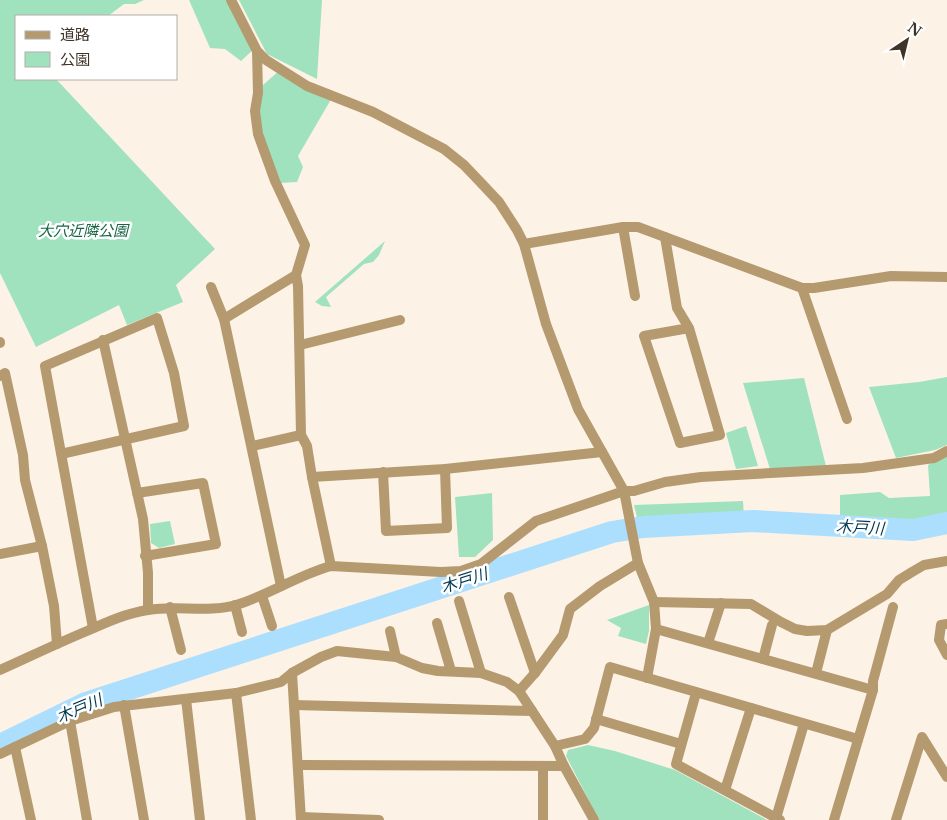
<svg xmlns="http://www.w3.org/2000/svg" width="947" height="820" font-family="'Libre Baskerville','Noto Sans JP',serif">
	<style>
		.green { fill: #a1e2be }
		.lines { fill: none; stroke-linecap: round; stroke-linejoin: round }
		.river { stroke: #acdefe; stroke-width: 22 }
		.minor { stroke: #b59a70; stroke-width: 10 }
		.labels { text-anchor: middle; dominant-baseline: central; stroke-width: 5; stroke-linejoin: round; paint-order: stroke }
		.park-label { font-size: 15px; font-style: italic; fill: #196644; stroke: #fff }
		.water-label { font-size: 16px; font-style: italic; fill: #003851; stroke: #fff }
	</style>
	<rect width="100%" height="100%" fill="#fdf2e6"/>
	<g class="green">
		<path d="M 0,0 L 144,0 L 135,4 L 124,4 L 108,16 L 16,16 L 16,79 L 56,79 L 215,249 L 176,285 L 183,302 L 127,325 L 119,305 L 36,347 L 0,273 Z"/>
		<path d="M 189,0 L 227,0 L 255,48 L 241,61 L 225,49 L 210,48 Z"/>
		<path d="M 239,0 L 322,0 L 317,79 L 267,54 Z"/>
		<path d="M 280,70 L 333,96 L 298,156 L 303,167 L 297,182 L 280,183 L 261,133 L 258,109 L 263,85 Z"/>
		<path d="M 385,241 L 379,255 L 373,262 L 364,264 L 326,297 L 331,307 L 322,306 L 315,302 Z"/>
		<path d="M 947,377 L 947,445 L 935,450 L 896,458 L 869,387 L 919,382 Z"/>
		<path d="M 804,378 L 826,466 L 770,469 L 743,383 Z"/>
		<path d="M 746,426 L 758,466 L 736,469 L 726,433 Z"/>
		<path d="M 947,455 L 947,515 L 910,523 L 840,517 L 840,495 L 880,492 L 889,498 L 930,496 L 928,465 Z"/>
		<path d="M 492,493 L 493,540 L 475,557 L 459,557 L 455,497 Z"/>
		<path d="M 743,501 L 744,519 L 638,522 L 634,505 Z"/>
		<path d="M 170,521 L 175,544 L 159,548 L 151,543 L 150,524 Z"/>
		<path d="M 649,605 L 649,631 L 646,644 L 618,636 L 621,628 L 607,620 Z"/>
		<path d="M 588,745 L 615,751 L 675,770 L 767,820 L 599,820 L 566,756 L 568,750 Z"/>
	</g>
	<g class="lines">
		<path class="river" d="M 0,745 L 86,703 L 612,532 L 643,527 L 753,521 L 913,530 L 947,523"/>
		<g class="minor">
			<path d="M 231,0 L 257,51 L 266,60 L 307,86 L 373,112 L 444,149 L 464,165 L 484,186 L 499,202 L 517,230 L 524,244 L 546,324 L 578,409 L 624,491 L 638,563 L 654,602 L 656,629 L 647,678"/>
			<path d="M 257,51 L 258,93 L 255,111 L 258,134 L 275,181 L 305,245 L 296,275 L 298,286 L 301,435 L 307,446 L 312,477 L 331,566"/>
			<path d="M 623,227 L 635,296"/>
			<path d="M 665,237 L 677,308 L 689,328 L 720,435 L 680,443 L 644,336 L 689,328"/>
			<path d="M 524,244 L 623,227 L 638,227 L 802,288 L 814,288 L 891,276 L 947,277"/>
			<path d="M 211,287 L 224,319 L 281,586"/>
			<path d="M 802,288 L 847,419"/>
			<path d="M 224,319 L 296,275"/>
			<path d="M 103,340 L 143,519 L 148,573 L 148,610"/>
			<path d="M 0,342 L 0,343"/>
			<path d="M 300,345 L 400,320"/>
			<path d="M 0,376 L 5,373 L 23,455 L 25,480 L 42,546 L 54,606 L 57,644"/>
			<path d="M 252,446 L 301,435"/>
			<path d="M 61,454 L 184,426 L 174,373 L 157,318 L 45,366 L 93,628"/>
			<path d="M 383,472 L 386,531 L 447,528 L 445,469"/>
			<path d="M 312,477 L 445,469 L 602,452"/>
			<path d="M 137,493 L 203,483 L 216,544 L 145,556"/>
			<path d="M 0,554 L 42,546"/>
			<path d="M 262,596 L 272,626"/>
			<path d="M 509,597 L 535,673"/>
			<path d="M 459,601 L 481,673"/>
			<path d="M 654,602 L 751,604 L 781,622 L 795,629 L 807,631 L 827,630 L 887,594 L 899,580 L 912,572 L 924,565 L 947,561"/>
			<path d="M 235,605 L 242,632"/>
			<path d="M 170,607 L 181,650"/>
			<path d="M 437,623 L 451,671"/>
			<path d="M 947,624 L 941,625 L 939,640 L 947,655"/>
			<path d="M 656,629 L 873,690"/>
			<path d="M 390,631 L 396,657"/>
			<path d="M 708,643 L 721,603"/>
			<path d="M 763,659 L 772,625"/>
			<path d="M 0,670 C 29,657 58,643 87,631 C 107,622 127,613 148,610 C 177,605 208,613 236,605 C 269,595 298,575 331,566 L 441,572 L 461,571 L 481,564 L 536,521 L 624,491 L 634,491 L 665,482 L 701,477 L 863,468 L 934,458 L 947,451"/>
			<path d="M 292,673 L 301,820"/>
			<path d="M 816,673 L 827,630"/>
			<path d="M 519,691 L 535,673 L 563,635 L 570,609 L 600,586 L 638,563"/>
			<path d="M 236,693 L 251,820"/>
			<path d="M 696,693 L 676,764 L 780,820"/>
			<path d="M 186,699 L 200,820"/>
			<path d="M 124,705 L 144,820"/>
			<path d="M 294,705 L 532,711"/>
			<path d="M 596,719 L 681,744"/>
			<path d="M 70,721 L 87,820"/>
			<path d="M 555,746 L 585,739 L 594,728 L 610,667 L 858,739"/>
			<path d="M 15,747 L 31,820"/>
			<path d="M 0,754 L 70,721 L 114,707 L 236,693 L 281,682 L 292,673 L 321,657 L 337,651 L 396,657 L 422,668 L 438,671 L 481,673 L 507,682 L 519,691 L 555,746 L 564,766 L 594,820"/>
			<path d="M 298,765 L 564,766"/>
			<path d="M 725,790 L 751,708"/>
			<path d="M 301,817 L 379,820"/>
			<path d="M 776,818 L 804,724"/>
			<path d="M 543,820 L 543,767"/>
			<path d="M 834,820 L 873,690 L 873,681 L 893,607"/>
			<path d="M 896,820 L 922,737 L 947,777"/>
		</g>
	</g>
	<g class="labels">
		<g class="park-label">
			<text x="83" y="230">大穴近隣公園</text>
		</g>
		<g class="water-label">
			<text transform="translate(860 527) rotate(3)">木戸川</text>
			<text transform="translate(464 580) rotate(-18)">木戸川</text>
			<text transform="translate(79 708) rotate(-23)">木戸川</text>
		</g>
	</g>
	<rect x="15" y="15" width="162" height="65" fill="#ffffff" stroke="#b2aea9"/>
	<rect x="25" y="31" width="25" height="8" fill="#b59a70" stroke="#b2aea9"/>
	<text x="60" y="40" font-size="15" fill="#3e3428">道路</text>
	<rect x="25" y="52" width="25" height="15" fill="#a1e2be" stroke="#b2aea9"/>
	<text x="60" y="65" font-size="15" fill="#3e3428">公園</text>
	<g transform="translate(907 40) rotate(35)" stroke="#ffffff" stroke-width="4" paint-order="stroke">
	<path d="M0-4L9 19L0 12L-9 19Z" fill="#3e3428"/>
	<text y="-8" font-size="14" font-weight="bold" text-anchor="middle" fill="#3e3428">N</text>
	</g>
</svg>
